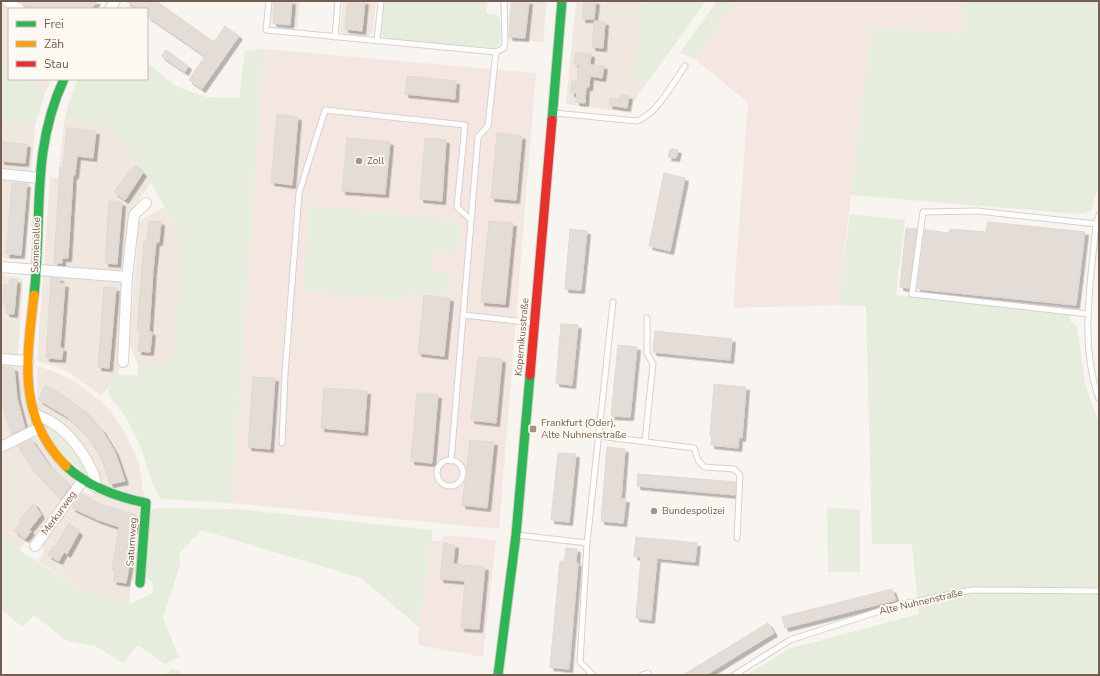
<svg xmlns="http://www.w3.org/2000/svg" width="1100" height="676" font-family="'Nunito Sans',sans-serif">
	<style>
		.residential { fill: #f0e7de }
		.commercial { fill: #f4e7e2 }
		.green { fill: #e6eddc }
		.building { fill: #e4ddd7; stroke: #e0d8d2; filter: url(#shadow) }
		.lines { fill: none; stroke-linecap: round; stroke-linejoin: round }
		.lane-casing { stroke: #d7d1cd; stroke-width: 7 }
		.street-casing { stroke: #d7d1cd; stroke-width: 12 }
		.fast-casing { stroke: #d5d0ca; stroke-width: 11 }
		.slow-casing { stroke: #d5d0ca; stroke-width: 11 }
		.jam-casing { stroke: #d5d0ca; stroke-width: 11 }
		.lane { stroke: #fefdfd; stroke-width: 5 }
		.street { stroke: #fefdfd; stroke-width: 10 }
		.fast { stroke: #30b455; stroke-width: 9 }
		.slow { stroke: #ff9f0a; stroke-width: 9 }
		.jam { stroke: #e5322d; stroke-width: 9 }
		.poi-dot { fill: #a29289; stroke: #fdf9f2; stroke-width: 1.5 }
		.labels { text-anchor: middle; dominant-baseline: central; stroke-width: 3.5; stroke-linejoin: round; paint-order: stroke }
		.poi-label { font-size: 10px; fill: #745d51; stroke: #fdf9f2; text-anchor: start }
		.street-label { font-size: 10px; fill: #745d51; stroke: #fdf9f2 }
	</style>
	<defs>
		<filter id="shadow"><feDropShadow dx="3.5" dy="3.5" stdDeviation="0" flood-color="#0004"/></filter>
	</defs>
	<rect width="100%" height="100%" fill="#f8f4f0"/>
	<g class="residential">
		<path d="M 272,1 L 300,1 L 297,27 L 272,24 L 270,22 Z"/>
		<path d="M 343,1 L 376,1 L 373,31 L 370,35 L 365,37 L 345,36 L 340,30 Z"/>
		<path d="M 510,1 L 547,1 L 543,42 L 507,39 Z"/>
		<path d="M 576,1 L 642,1 L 635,83 L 646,84 L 626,112 L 566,104 Z"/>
		<path d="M 1,2 L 11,9 L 9,9 L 9,69 L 1,63 Z"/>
		<path d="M 24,79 L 51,79 L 45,93 Z"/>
		<path d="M 65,118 L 97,122 L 121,141 L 151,182 L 129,214 L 124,269 L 122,271 L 44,266 L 50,177 L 58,178 Z"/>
		<path d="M 1,122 L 35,125 L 31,172 L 1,168 Z"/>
		<path d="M 1,177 L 30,180 L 24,255 L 19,260 L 1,258 Z"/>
		<path d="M 164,207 L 184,243 L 173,361 L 161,366 L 138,364 L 129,344 L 139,221 Z"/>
		<path d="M 1,275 L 20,277 L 23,282 L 18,357 L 1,355 Z"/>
		<path d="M 43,275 L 121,281 L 123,294 L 118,377 L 101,395 L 70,373 L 55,366 L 37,361 Z"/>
		<path d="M 1,363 L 19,365 L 24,371 L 33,423 L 29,429 L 1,442 Z"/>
		<path d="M 37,366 L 55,372 L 72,380 L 98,399 L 111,412 L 122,428 L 134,451 L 139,464 L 144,497 L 100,484 L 86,451 L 79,439 L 62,423 L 37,408 Z"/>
		<path d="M 34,435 L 75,482 L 74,486 L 36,540 L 26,541 L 19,550 L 1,534 L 1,451 Z"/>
		<path d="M 81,490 L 92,496 L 95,491 L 140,507 L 136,578 L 131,581 L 129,604 L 81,590 L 38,561 L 44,552 L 42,543 Z"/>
	</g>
	<g class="commercial">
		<path d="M 735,1 L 963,1 L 962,33 L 871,29 L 838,305 L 733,308 L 748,103 L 695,59 Z"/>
		<path d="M 264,49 L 536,73 L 499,529 L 232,503 Z"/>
		<path d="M 445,535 L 496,540 L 483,657 L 418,645 L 419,627 L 432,541 L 440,541 Z"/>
	</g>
	<g class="green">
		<path d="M 384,1 L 488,1 L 486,13 L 498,15 L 501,27 L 500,43 L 493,49 L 389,40 L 383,36 L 381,32 Z"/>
		<path d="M 642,1 L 706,1 L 646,84 L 635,83 Z"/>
		<path d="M 717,1 L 735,1 L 695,59 L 680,53 Z"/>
		<path d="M 963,1 L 1099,1 L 1099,184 L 1091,211 L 1077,214 L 851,195 L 871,28 L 962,33 Z"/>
		<path d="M 264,49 L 232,503 L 162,499 C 147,481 147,457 136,437 C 132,429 128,420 123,413 C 117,405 110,400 108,390 L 116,375 L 138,375 L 138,364 L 161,366 L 173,361 L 184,243 L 151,182 L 121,141 L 97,122 L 65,118 L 69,102 L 78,79 L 147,79 L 147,62 L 175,86 L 206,97 L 239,98 L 245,51 Z"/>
		<path d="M 1,63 L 9,69 L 9,79 L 24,79 L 45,93 L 35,125 L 1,122 Z"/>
		<path d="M 310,205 L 451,220 L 461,229 L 459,254 L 434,252 L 432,272 L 449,274 L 447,294 L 411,293 L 396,300 L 302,291 Z"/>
		<path d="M 850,214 L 905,220 L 896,295 L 1069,315 L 1071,322 L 1077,326 L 1085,384 L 1099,424 L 1099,675 L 747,675 L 788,649 L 919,614 L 912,544 L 872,544 L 866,306 L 838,305 Z"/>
		<path d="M 42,422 C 64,438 77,452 88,477 L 59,451 Z"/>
		<path d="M 158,508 L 236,509 L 431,530 L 433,533 L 419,627 L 361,578 L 201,530 L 179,554 L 180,565 L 163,618 L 179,657 L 165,664 L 138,645 L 123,663 L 95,646 L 67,641 L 34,615 L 22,627 L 1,609 L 1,534 L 19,550 L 81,590 L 129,604 L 153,593 L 152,582 L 145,576 L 151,510 Z"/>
		<path d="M 827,508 L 860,509 L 860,572 L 828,572 Z"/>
		<path d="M 172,669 L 179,671 L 183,675 L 163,675 Z"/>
	</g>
	<g class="building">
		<path d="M 20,1 L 97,1 L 91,9 L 31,9 Z"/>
		<path d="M 126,1 L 156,1 L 214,42 L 225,26 L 239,36 L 202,89 L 189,80 L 205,56 L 147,16 L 147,9 L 138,9 Z"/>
		<path d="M 275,1 L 292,1 L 290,25 L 273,23 Z"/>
		<path d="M 348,1 L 365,1 L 362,31 L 345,29 Z"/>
		<path d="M 512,1 L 529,1 L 525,38 L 509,37 Z"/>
		<path d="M 584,1 L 596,1 L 594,19 L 582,19 Z"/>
		<path d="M 594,21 L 605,22 L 603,48 L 592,47 Z"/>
		<path d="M 166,50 L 188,66 L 185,72 L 161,56 Z"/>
		<path d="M 576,52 L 591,54 L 590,65 L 604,66 L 602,78 L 590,76 L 589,87 L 586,87 L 585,103 L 576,102 L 577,93 L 571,93 L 572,81 L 577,81 L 579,64 L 574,64 Z"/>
		<path d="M 407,76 L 456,81 L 455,99 L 405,94 Z"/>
		<path d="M 620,95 L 629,96 L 627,108 L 609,105 L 610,98 L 619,99 Z"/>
		<path d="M 277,114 L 298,117 L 292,185 L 271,182 Z"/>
		<path d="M 67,128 L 96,131 L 93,158 L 77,156 L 75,175 L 73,175 L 68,258 L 62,258 L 62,263 L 54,263 L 60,167 L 63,168 Z"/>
		<path d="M 497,133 L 522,136 L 516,200 L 491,198 Z"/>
		<path d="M 347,138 L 390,142 L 385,194 L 342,191 Z"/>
		<path d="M 425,138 L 446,140 L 442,201 L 420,199 Z"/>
		<path d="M 1,142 L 27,144 L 25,163 L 1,161 Z"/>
		<path d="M 670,149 L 678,150 L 676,158 L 668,157 Z"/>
		<path d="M 136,165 L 143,173 L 125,200 L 114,192 L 130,170 Z"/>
		<path d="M 664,173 L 685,178 L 670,251 L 649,246 Z"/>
		<path d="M 12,183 L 27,184 L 21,255 L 6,254 Z"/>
		<path d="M 109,201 L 122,203 L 117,264 L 105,263 Z"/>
		<path d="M 149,221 L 161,222 L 159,242 L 156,242 L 153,271 L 149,332 L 152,332 L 150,352 L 138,351 L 140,331 L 137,331 L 144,241 L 147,241 Z"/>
		<path d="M 489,221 L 513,223 L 505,304 L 481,302 Z"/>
		<path d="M 988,222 L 1085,232 L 1076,305 L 917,289 L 925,230 L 949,233 L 950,229 L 986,232 Z"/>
		<path d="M 906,228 L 917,229 L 909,288 L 900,287 Z"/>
		<path d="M 570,229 L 587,231 L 581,290 L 565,289 Z"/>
		<path d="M 51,278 L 60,278 L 59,283 L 65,284 L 60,348 L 63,348 L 62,359 L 46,358 Z"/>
		<path d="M 10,279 L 17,280 L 14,314 L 6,313 L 7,305 L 3,304 L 4,285 L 9,285 Z"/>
		<path d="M 104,287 L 116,288 L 109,368 L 98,367 Z"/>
		<path d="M 424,295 L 450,298 L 444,356 L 418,353 Z"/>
		<path d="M 561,324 L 578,325 L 572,385 L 556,383 Z"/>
		<path d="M 655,331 L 732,339 L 730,360 L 653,352 Z"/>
		<path d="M 618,345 L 637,347 L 630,417 L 611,416 Z"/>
		<path d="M 478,357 L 502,359 L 496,423 L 471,420 Z"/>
		<path d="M 1,367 L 14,368 L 17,398 L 25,428 L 12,434 L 6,418 L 1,398 Z"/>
		<path d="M 253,377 L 275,378 L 270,449 L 248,447 Z"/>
		<path d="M 714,384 L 746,387 L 742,438 L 739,437 L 738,448 L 711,445 L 712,435 L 710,435 Z"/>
		<path d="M 45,385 L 60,393 L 82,409 L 102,430 L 115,452 L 125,481 L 110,484 L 103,462 L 86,434 L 66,416 L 39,400 Z"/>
		<path d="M 324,388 L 367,391 L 364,432 L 321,428 Z"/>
		<path d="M 417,393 L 438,395 L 432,463 L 411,461 Z"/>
		<path d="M 31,439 L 48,464 L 70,486 L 61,499 L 33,470 L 18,446 Z"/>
		<path d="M 470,440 L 494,442 L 487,508 L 462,505 Z"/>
		<path d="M 607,447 L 625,449 L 621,499 L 626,499 L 623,523 L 601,521 Z"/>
		<path d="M 558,453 L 576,454 L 569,522 L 551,520 Z"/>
		<path d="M 638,474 L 736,482 L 735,495 L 637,486 Z"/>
		<path d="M 81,494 L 100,504 L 136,515 L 135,530 L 132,529 L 127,560 L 130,561 L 126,583 L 113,581 L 115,571 L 112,570 L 119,527 L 98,520 L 72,508 Z"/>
		<path d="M 34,503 L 41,515 L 29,530 L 31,531 L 25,539 L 14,531 L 21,523 L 19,521 Z"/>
		<path d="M 69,523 L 79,532 L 67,554 L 64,552 L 59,561 L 48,555 L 53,546 L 55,547 Z"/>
		<path d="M 636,537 L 697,543 L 695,562 L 657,558 L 651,620 L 636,618 L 641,557 L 634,556 Z"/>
		<path d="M 444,543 L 455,545 L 453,564 L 485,567 L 479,629 L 461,628 L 465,581 L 440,579 Z"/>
		<path d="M 566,548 L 577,549 L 576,563 L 578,563 L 569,669 L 550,667 L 560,561 L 564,562 Z"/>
		<path d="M 892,589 L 896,600 L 785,628 L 782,617 Z"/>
		<path d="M 768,623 L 774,633 L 706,675 L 683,675 Z"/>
	</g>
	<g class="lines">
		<g class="lane-casing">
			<g id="lane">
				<path d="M 269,1 L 266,30 L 496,52 L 504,48 L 505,42 L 504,1"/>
				<path d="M 335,37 L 338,1"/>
				<path d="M 377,41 L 381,1"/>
				<path d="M 554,113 L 637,121 C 657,114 673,83 685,66"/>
				<path d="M 1099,215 L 1096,224 C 1091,282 1079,343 1099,399"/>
				<path d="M 1088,314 L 912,294 L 923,212 L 977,211 L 1096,224"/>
				<path d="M 464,315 L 533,323"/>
				<path d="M 599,436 L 694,448 L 698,460 L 704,467 L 734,469 L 740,475 L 737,538"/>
				<path d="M 645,441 L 653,364 L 647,353 L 647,318"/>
				<path d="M 282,443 L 285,373 L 299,193 L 325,110 L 465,125 L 457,207 L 471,220"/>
				<circle cx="450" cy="473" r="13"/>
				<path d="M 451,461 L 478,137 L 488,126 L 496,52"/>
				<path d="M 517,535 L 587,543 L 613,302"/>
				<path d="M 587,543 L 580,662 L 593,675"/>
				<path d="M 642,675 L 648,673 L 649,675"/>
				<path d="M 734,675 L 790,640 L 898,605 L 972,590 L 1099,591"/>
			</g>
		</g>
		<g class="street-casing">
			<g id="street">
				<path d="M 7,1 L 19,9"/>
				<path d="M 110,9 L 115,1"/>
				<path d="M 1,174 L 40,178"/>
				<path d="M 1,267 L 127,277"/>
				<path d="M 1,359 L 28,361"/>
				<path d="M 123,362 L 127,277 L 134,215 L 146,203"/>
				<path d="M 34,414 C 59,422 76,441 88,463 C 92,471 97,479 95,487"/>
				<path d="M 1,447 L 39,428"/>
				<path d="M 35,546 L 83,480"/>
			</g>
		</g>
		<g class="fast-casing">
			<g id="fast">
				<path d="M 552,120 L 562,1"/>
				<path d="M 34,295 C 43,219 30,152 64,79"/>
				<path d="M 66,466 C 88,487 117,497 146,503 L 140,583"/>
				<path d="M 498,675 L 516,535 L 530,375"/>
			</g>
		</g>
		<g class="slow-casing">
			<path id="slow" d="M 34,295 C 27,358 16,416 66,466"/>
		</g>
		<g class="jam-casing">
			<path id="jam" d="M 530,375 L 552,120"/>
		</g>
		<use href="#lane" class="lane"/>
		<use href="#street" class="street"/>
		<use href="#fast" class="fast"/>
		<use href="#slow" class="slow"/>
		<use href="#jam" class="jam"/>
	</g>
	<g class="poi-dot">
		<circle cx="359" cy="161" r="4"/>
		<rect x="529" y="425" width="8" height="8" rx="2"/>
		<circle cx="654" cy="511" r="4"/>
	</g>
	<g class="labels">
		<g class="poi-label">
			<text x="367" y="161">Zoll</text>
			<text x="541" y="423">Frankfurt (Oder),<tspan x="541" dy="12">Alte Nuhnenstraße</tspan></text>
			<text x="662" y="511">Bundespolizei</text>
		</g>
		<g class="street-label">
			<text transform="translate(36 245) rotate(-88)">Sonnenallee</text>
			<text transform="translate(522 337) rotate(-85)">Kopernikusstraße</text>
			<text transform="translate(59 513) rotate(-54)">Merkurweg</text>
			<text transform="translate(132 542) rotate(-86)">Saturnweg</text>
			<text transform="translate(921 602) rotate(-13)">Alte Nuhnenstraße</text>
		</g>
	</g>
	<rect width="1100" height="676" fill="none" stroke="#745d51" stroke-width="4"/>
	<rect x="8" y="8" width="140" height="72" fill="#fdf9f2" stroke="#c6bbb2"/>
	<rect x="16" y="21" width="20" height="6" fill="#30b455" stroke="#c6bbb2"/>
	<text x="44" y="28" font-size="12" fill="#745d51">Frei</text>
	<rect x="16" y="41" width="20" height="6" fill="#ff9f0a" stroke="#c6bbb2"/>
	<text x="44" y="48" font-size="12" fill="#745d51">Zäh</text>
	<rect x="16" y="61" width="20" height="6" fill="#e5322d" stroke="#c6bbb2"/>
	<text x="44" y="68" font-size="12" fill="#745d51">Stau</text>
</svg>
